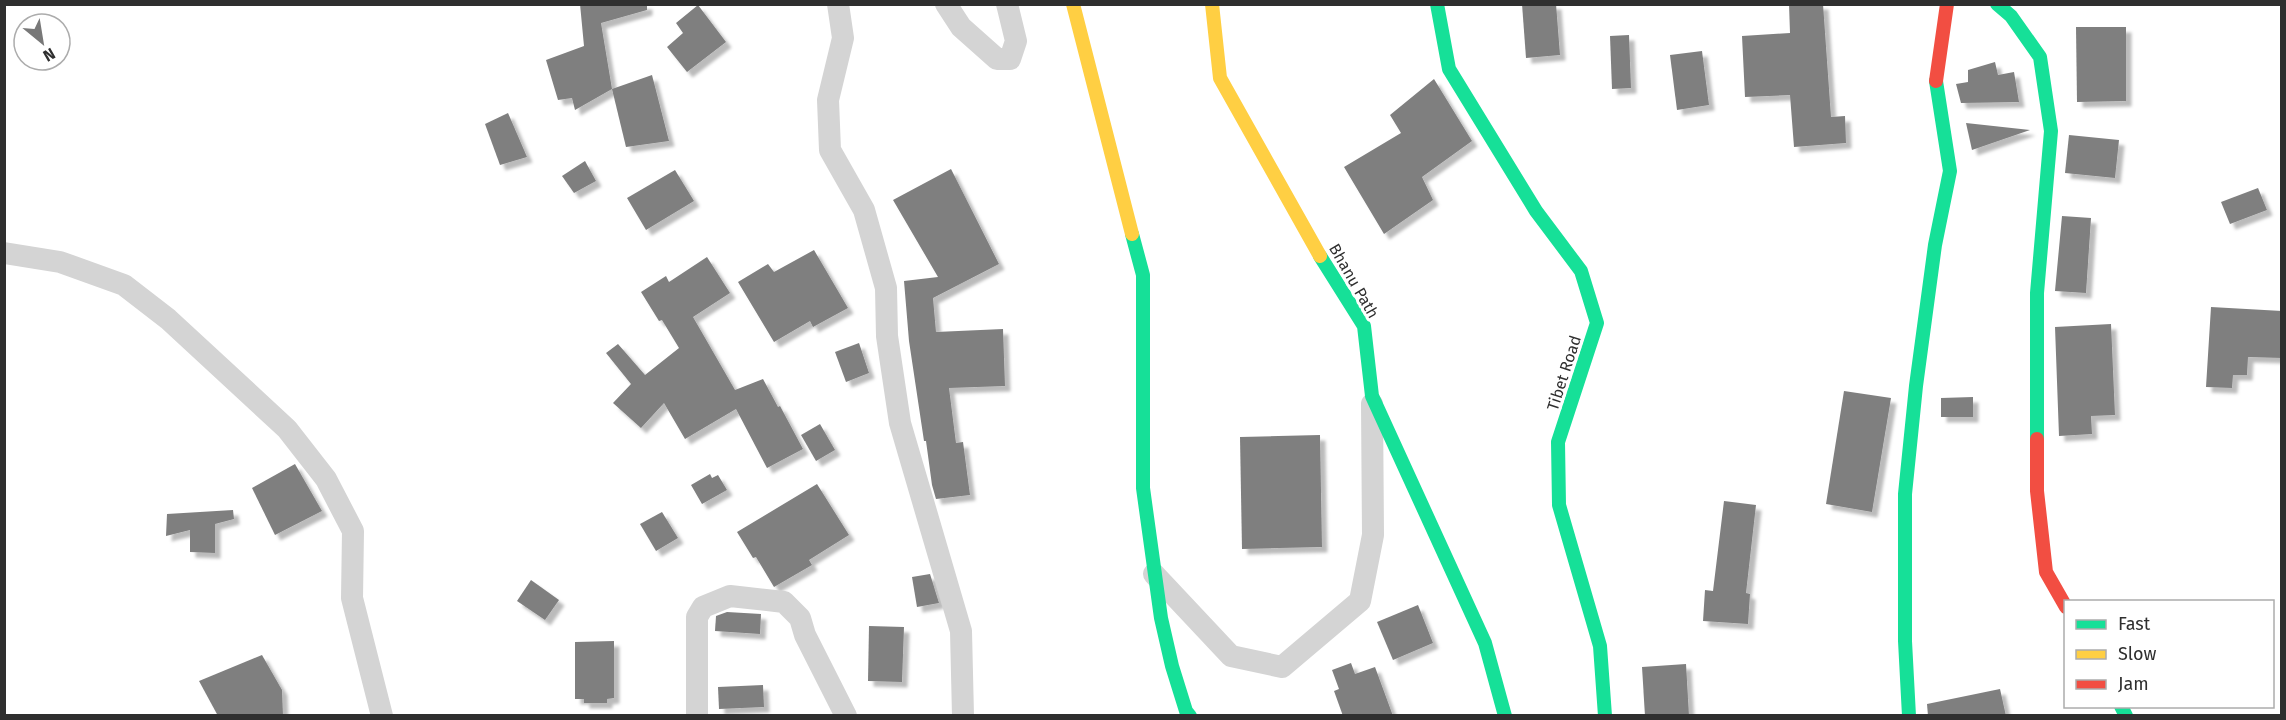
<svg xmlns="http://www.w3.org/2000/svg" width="2286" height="720" font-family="'Fira Sans',sans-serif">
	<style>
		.building { fill: #7f7f7f; filter: url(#shadow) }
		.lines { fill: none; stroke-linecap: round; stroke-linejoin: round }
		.street { stroke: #d4d4d4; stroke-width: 22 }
		.fast { stroke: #16e098; stroke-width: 14 }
		.slow { stroke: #ffcf43; stroke-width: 14 }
		.jam { stroke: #f24e42; stroke-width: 14 }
		.labels { text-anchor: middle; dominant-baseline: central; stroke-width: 6; stroke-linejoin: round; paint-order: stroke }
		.street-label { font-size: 16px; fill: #2f2f2f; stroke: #fff }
	</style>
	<defs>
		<filter id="shadow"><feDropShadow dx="5.5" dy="5.5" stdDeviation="1.5" flood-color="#0004"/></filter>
	</defs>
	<rect width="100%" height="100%" fill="#fff"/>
	<g class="building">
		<path d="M 580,4 L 647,4 L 647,10 L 601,23 L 612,89 L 575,110 L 572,98 L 558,100 L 546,60 L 584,46 Z"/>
		<path d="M 1522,4 L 1556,4 L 1560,55 L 1526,58 Z"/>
		<path d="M 1789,4 L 1823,4 L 1831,117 L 1845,116 L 1846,143 L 1794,147 L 1790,95 L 1745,97 L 1742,36 L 1790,33 Z"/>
		<path d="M 698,5 L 726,42 L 687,72 L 667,47 L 683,33 L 676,23 Z"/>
		<path d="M 2076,27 L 2126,27 L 2126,101 L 2077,102 Z"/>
		<path d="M 1629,35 L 1631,88 L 1612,89 L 1610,36 Z"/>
		<path d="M 1702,51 L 1709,105 L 1677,110 L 1670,55 Z"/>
		<path d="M 1995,62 L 1998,75 L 2014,72 L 2019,102 L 1961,103 L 1956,84 L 1968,82 L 1968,70 Z"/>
		<path d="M 652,75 L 669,141 L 626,147 L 612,89 Z"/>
		<path d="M 1434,79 L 1472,141 L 1422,177 L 1433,200 L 1384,234 L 1344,167 L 1401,133 L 1390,115 Z"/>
		<path d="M 508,113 L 527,157 L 500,165 L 485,124 Z"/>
		<path d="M 1966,123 L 2030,130 L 1972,150 Z"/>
		<path d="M 2069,135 L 2119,140 L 2115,178 L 2065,173 Z"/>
		<path d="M 585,161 L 596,181 L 574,193 L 562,176 Z"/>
		<path d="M 951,169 L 999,264 L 933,298 L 936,332 L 1003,329 L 1005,386 L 949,388 L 956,443 L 963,442 L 970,495 L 936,499 L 932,485 L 926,441 L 924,441 L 909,341 L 904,281 L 938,277 L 893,200 Z"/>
		<path d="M 675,170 L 694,201 L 646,230 L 627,198 Z"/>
		<path d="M 2258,188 L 2267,210 L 2230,224 L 2221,202 Z"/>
		<path d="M 2062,216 L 2091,218 L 2086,293 L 2055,291 Z"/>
		<path d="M 814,250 L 848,308 L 813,327 L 810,321 L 774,342 L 738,282 L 768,264 L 774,272 Z"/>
		<path d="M 707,257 L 730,293 L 693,317 L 735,390 L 763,379 L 778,407 L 780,406 L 803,449 L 767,468 L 736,409 L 685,439 L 664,403 L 641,428 L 613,403 L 631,384 L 606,353 L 618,344 L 645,375 L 679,348 L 662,320 L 659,321 L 641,292 L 666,276 L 669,282 Z"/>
		<path d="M 2211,307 L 2282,311 L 2282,358 L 2248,357 L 2247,375 L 2233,375 L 2232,388 L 2206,387 Z"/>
		<path d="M 2111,324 L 2115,415 L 2091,416 L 2092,434 L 2059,436 L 2055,327 Z"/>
		<path d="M 859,343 L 869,373 L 846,382 L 835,352 Z"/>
		<path d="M 1844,391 L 1891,398 L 1872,512 L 1826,504 Z"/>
		<path d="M 1973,397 L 1973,417 L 1941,417 L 1941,398 Z"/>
		<path d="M 820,424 L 835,450 L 816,461 L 801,435 Z"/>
		<path d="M 1320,435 L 1322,547 L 1242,549 L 1240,437 Z"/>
		<path d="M 295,464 L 322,511 L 275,535 L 252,488 Z"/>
		<path d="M 710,474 L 712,478 L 718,475 L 727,490 L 702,504 L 691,485 Z"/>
		<path d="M 817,484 L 849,535 L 809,560 L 812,565 L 774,587 L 756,557 L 753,558 L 737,532 Z"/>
		<path d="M 1724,501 L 1756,505 L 1746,593 L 1750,594 L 1748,624 L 1703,621 L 1705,590 L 1713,591 Z"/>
		<path d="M 233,510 L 234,519 L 215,524 L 215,553 L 190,552 L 190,530 L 166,536 L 167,514 Z"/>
		<path d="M 662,512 L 678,538 L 656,551 L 640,524 Z"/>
		<path d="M 930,574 L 939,603 L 917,607 L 912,577 Z"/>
		<path d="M 531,580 L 559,600 L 545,620 L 517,601 Z"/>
		<path d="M 1418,605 L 1433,643 L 1393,660 L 1377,622 Z"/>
		<path d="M 727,612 L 761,614 L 760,634 L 715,631 L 716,616 Z"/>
		<path d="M 869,626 L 904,627 L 902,682 L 868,681 Z"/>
		<path d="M 614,641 L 614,698 L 607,699 L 607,703 L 584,703 L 584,699 L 575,699 L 575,642 Z"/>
		<path d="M 262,655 L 282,690 L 283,716 L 218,716 L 199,681 Z"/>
		<path d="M 1351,663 L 1355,674 L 1375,667 L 1393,716 L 1343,716 L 1334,691 L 1339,689 L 1332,670 Z"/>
		<path d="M 1686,664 L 1689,716 L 1645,716 L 1642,667 Z"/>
		<path d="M 763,685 L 764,707 L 719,709 L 718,687 Z"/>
		<path d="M 2000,689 L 2006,716 L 1928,716 L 1927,704 Z"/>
	</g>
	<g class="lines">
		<g class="street">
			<path d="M 838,4 L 843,38 L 828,100 L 830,150 L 864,210 L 886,288 L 887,336 L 900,423 L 961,631 L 963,716"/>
			<path d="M 946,4 L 961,27 L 997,59 L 1010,59 L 1016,41 L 1007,4"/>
			<path d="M 4,253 L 60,262 L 124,285 L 168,319 L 287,429 L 326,479 L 353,531 L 352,598 L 382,716"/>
			<path d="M 1154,574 L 1231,656 L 1282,667 L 1360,601 L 1373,535 L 1372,404"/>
			<path d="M 697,716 L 697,617 L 703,607 L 730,596 L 784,602 L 800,618 L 805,635 L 846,716"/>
		</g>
		<g class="fast">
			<path d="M 1437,4 L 1449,69 L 1536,211 L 1581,271 L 1597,323 L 1558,442 L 1559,505 L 1600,646 L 1605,716"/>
			<path d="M 1997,4 L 2011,16 L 2040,57 L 2051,131 L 2037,293 L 2037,439"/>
			<path d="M 1132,234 L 1143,275 L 1143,488 L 1161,618 L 1172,666 L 1186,711 L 1190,716"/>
			<path d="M 1320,256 L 1364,326 L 1372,396 L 1485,643 L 1505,716"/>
			<path d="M 2121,706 L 2126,716"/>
			<path d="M 1909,716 L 1905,641 L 1905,494 L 1916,386 L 1935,245 L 1950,171 L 1936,81"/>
		</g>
		<g class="slow">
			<path d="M 1073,4 L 1132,234"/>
			<path d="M 1212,4 L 1220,78 L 1320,256"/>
		</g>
		<g class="jam">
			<path d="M 1936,81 L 1947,4"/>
			<path d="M 2037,439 L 2037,491 L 2046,572 L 2066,607"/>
		</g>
	</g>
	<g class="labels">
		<g class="street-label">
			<text transform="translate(1354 281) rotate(60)">Bhanu Path</text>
			<text transform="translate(1564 373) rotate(-72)">Tibet Road</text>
		</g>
	</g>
	<rect width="2286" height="720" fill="none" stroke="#2f2f2f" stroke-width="12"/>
	<rect x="2064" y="600" width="210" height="108" fill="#ffffff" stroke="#acacac" stroke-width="1.5"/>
	<rect x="2076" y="620" width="30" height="9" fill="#16e098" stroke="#acacac" stroke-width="1.5"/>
	<text x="2118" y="630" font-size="18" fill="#2f2f2f">Fast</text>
	<rect x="2076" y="650" width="30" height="9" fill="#ffcf43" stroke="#acacac" stroke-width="1.5"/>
	<text x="2118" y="660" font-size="18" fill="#2f2f2f">Slow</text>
	<rect x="2076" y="680" width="30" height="9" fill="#f24e42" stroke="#acacac" stroke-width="1.5"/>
	<text x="2118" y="690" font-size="18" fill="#2f2f2f">Jam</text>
	<g transform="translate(42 42) rotate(150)"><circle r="28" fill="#ffffff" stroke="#acacac" stroke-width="1.5"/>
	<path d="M0-4.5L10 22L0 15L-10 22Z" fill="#787878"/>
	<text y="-9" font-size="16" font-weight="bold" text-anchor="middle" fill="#2f2f2f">N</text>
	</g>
</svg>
